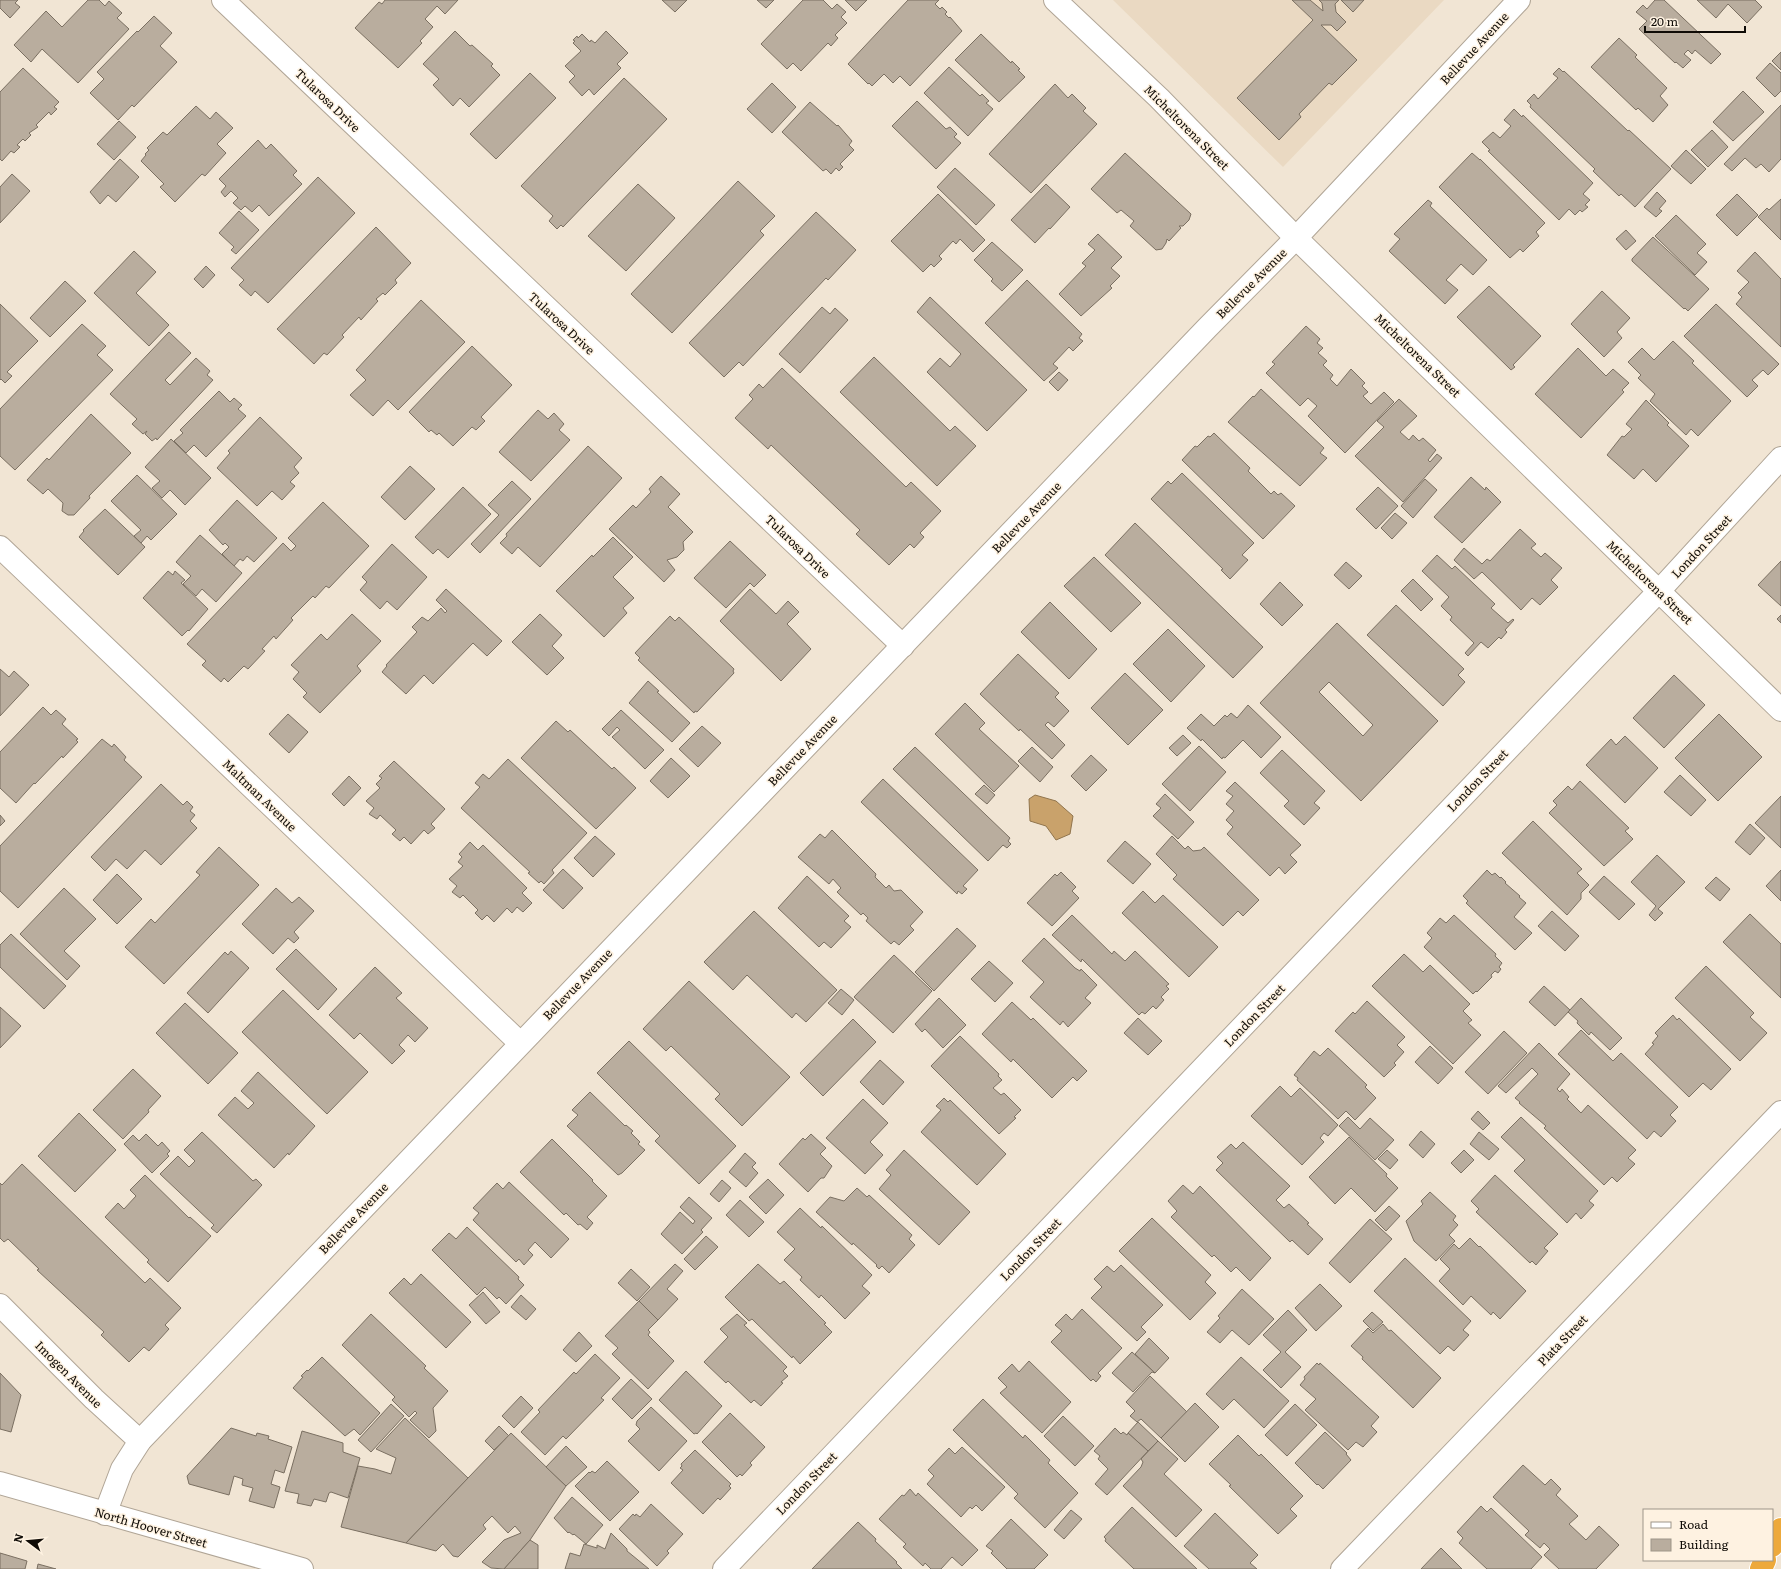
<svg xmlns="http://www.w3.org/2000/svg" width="1781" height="1569" font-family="Literata,serif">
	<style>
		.built { fill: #ead9c2 }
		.water { fill: #c9a26b; stroke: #91754d }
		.building { fill: #b9ad9e; stroke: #7a6f61; fill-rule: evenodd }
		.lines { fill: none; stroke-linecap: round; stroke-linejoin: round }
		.minor-casing { stroke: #b0a596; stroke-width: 24 }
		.tertiary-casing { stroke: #b0a596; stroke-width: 24 }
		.motorway-casing { stroke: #fff; stroke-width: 24 }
		.minor { stroke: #fff; stroke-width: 22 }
		.tertiary { stroke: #fff; stroke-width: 22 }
		.motorway { stroke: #eda93b; stroke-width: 22 }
		.labels { text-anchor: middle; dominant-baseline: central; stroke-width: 3; stroke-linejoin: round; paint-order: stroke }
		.street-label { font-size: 12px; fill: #0f0b06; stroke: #fef2e1 }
	</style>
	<rect width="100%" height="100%" fill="#f1e5d4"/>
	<path class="built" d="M 1113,0 L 1444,0 L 1283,167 Z"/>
	<path class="water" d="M 1035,795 L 1056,801 L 1073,816 L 1070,834 L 1056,840 L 1046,826 L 1030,821 L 1029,799 Z"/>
	<g class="building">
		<path d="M 0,0 L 18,0 L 15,3 L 20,7 L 10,18 L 0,8 Z"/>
		<path d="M 88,0 L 99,0 L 105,6 L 109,1 L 122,13 L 117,18 L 129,29 L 78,83 L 42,49 L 31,62 L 14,45 L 46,11 L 62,27 Z"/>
		<path d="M 385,0 L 458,0 L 445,14 L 437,6 L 425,19 L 433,27 L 420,41 L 422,43 L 398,68 L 355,28 L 379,2 L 382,4 Z"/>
		<path d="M 662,0 L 687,0 L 675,12 Z"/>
		<path d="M 757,0 L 774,0 L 766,8 Z"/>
		<path d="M 803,0 L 823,0 L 832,9 L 837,4 L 846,12 L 841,17 L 847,23 L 835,35 L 838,38 L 831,46 L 828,43 L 801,71 L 793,63 L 787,69 L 761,44 Z"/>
		<path d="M 845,0 L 867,0 L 856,11 Z"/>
		<path d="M 908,0 L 939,0 L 935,4 L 940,9 L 942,7 L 947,12 L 945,14 L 949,18 L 950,17 L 962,31 L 910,86 L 900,76 L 893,83 L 884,74 L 872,86 L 869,83 L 868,84 L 848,64 Z"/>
		<path d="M 1292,0 L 1310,0 L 1323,11 L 1322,3 L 1319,0 L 1339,0 L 1335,4 L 1336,12 L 1346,22 L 1337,31 L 1331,25 L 1321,25 L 1357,60 L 1332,85 L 1329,83 L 1299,114 L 1301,117 L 1279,140 L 1237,98 L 1313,20 Z"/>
		<path d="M 1341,0 L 1364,0 L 1353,12 Z"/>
		<path d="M 1655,0 L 1664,0 L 1721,54 L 1711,64 L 1695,50 L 1692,54 L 1688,50 L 1684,54 L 1691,60 L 1683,68 L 1676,62 L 1675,63 L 1639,29 L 1647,21 L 1636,12 L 1643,5 L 1647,9 Z"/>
		<path d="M 1697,0 L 1755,0 L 1762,7 L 1747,23 L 1728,4 L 1716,18 Z"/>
		<path d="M 154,16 L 172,33 L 160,46 L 177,62 L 134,107 L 132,105 L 118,120 L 90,93 L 104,79 L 97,72 L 137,31 L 138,32 Z"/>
		<path d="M 455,31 L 470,46 L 472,45 L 493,64 L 491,66 L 500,75 L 469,107 L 460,98 L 453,106 L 433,85 L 439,79 L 423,64 Z"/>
		<path d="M 606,31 L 628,53 L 617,64 L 621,68 L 594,95 L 589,89 L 582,96 L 569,82 L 575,76 L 565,66 L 581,51 L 573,43 L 575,41 L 573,40 L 577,36 L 578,38 L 582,34 L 590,42 L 591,40 L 595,43 Z"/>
		<path d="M 981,34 L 1011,63 L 1012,61 L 1020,69 L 1018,70 L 1025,77 L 999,102 L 955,60 Z"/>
		<path d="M 1619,38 L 1637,55 L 1635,57 L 1667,88 L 1660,96 L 1668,105 L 1653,122 L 1638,108 L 1636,110 L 1591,67 Z"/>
		<path d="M 1781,52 L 1781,70 L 1772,61 Z"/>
		<path d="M 1770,63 L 1781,73 L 1781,91 L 1775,97 L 1756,78 Z"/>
		<path d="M 949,67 L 980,96 L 982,94 L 989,101 L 986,103 L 993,109 L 968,136 L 924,93 Z"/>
		<path d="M 23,68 L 59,102 L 54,107 L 57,109 L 51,115 L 49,112 L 36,125 L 38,127 L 29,133 L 31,135 L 25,141 L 23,139 L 17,145 L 20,147 L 14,153 L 11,151 L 2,161 L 0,159 L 0,92 Z"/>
		<path d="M 1559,68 L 1563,72 L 1564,71 L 1628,131 L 1629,130 L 1671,169 L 1635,207 L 1621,194 L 1619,196 L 1593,171 L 1595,169 L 1530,107 L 1531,105 L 1527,101 L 1534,94 L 1538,99 L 1558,78 L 1553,74 Z"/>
		<path d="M 530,73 L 556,98 L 496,159 L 470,134 Z"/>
		<path d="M 624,78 L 667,119 L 563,227 L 561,225 L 557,229 L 549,221 L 553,216 L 521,186 Z"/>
		<path d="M 772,83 L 796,107 L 772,133 L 747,109 Z"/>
		<path d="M 1055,84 L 1068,98 L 1072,94 L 1086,108 L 1083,111 L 1097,124 L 1031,193 L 989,154 Z"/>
		<path d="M 1743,91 L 1764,112 L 1733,141 L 1713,122 Z"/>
		<path d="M 917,101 L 946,129 L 950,127 L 957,134 L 954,137 L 961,143 L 936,169 L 892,126 Z"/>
		<path d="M 810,102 L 837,126 L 838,125 L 852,141 L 849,145 L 854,150 L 840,164 L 843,167 L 839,171 L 836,168 L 831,174 L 826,169 L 823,171 L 782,132 Z"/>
		<path d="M 1781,105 L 1781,159 L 1769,172 L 1761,164 L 1756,168 L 1745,158 L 1732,171 L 1724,164 Z"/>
		<path d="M 196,106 L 210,119 L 216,112 L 233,128 L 217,144 L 226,153 L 205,176 L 202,174 L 175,202 L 160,187 L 164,184 L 141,161 L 146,155 L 145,154 L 149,150 L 147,148 L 163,132 L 167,135 Z"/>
		<path d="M 1514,109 L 1522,117 L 1523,115 L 1593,183 L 1583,194 L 1590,200 L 1585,205 L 1588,207 L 1582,212 L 1580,210 L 1575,215 L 1569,209 L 1559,220 L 1488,151 L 1490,150 L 1482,142 L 1493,132 L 1500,138 L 1511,126 L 1504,120 Z"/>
		<path d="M 119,121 L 136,137 L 114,160 L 97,144 Z"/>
		<path d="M 1712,130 L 1728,147 L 1708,167 L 1691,150 Z"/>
		<path d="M 258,140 L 266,149 L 271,144 L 297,171 L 293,175 L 302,184 L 269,216 L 259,205 L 252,212 L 245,206 L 241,210 L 233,203 L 238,198 L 231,191 L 225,197 L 221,192 L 226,186 L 219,179 Z"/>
		<path d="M 1686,150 L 1706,169 L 1691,184 L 1671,166 Z"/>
		<path d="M 1125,153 L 1191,214 L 1189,220 L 1183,226 L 1179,226 L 1181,228 L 1169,241 L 1167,239 L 1166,243 L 1162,249 L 1156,250 L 1130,226 L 1134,221 L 1121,210 L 1117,213 L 1091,189 Z"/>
		<path d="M 1472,153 L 1480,160 L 1480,159 L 1545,223 L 1536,232 L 1539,236 L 1523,252 L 1520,249 L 1510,258 L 1439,187 Z"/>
		<path d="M 120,159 L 139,177 L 116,202 L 108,195 L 100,204 L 90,192 Z"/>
		<path d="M 955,168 L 995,205 L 976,225 L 937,187 Z"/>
		<path d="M 12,174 L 30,191 L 0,223 L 0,187 Z"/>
		<path d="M 318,177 L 355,213 L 268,303 L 255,291 L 251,296 L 239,285 L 244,280 L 231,268 Z"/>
		<path d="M 738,181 L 775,216 L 760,231 L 764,235 L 672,333 L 631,294 Z"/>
		<path d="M 638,184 L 675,218 L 626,271 L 588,236 Z"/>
		<path d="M 1046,184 L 1070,207 L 1050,229 L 1049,228 L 1035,243 L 1011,220 Z"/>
		<path d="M 1657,192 L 1666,201 L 1659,209 L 1662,211 L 1656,217 L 1644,207 Z"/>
		<path d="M 938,194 L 985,240 L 973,252 L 960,239 L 956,244 L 953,241 L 939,256 L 942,259 L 934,267 L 931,264 L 923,272 L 891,241 Z"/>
		<path d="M 1737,194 L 1758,215 L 1737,236 L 1716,215 Z"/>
		<path d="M 1781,199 L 1781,240 L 1758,217 L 1767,208 L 1769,210 Z"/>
		<path d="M 1428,200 L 1432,203 L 1430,206 L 1487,260 L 1473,275 L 1461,264 L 1446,280 L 1458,290 L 1445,304 L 1389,251 L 1400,239 L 1394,234 Z"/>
		<path d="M 239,211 L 259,230 L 236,254 L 231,250 L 234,247 L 219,233 Z"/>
		<path d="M 816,212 L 856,250 L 828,280 L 826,278 L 743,366 L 739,362 L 724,377 L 689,343 Z"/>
		<path d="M 1676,215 L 1706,244 L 1697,253 L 1707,262 L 1695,275 L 1655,236 Z"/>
		<path d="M 376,227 L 411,263 L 395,280 L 397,283 L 385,295 L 383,293 L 376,299 L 378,301 L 361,320 L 359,317 L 342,335 L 344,337 L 327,355 L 324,353 L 314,364 L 277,329 Z"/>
		<path d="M 1626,230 L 1636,241 L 1626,250 L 1616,239 Z"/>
		<path d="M 1098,234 L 1122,257 L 1111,268 L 1120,276 L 1110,286 L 1112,288 L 1081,316 L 1059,294 L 1086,266 L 1082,263 L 1095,250 L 1088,244 Z"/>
		<path d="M 1653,237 L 1709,289 L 1688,311 L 1685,308 L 1684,309 L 1632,261 L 1632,259 Z"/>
		<path d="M 992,242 L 1023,270 L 1002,291 L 991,281 L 993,279 L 974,260 Z"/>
		<path d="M 134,251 L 156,272 L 136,293 L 169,325 L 149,346 L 94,293 Z"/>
		<path d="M 1755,252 L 1781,279 L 1781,347 L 1736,304 L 1742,297 L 1738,293 L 1749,282 L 1737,271 Z"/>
		<path d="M 206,266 L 215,275 L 203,288 L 194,279 Z"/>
		<path d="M 1027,280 L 1082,334 L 1079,338 L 1083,341 L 1073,351 L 1069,347 L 1053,364 L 1058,368 L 1044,381 L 985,323 Z"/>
		<path d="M 65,281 L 86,301 L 50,337 L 30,318 Z"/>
		<path d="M 1489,286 L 1541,336 L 1513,365 L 1515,367 L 1511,370 L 1457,317 Z"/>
		<path d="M 1602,291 L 1630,318 L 1617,332 L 1622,338 L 1604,357 L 1571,324 Z"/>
		<path d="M 930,297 L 1027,390 L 987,431 L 927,372 L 940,358 L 950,367 L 961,354 L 917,312 Z"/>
		<path d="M 421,300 L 465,342 L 398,410 L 388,400 L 373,416 L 350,395 L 366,380 L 356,370 Z"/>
		<path d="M 0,304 L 38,341 L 7,372 L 12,376 L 5,383 L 1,379 L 0,380 Z"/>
		<path d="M 1716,304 L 1779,364 L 1768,375 L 1763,370 L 1752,380 L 1758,386 L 1747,397 L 1684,336 Z"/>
		<path d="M 822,307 L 830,314 L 835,308 L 848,320 L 800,373 L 779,354 Z"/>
		<path d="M 82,324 L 106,346 L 97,355 L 113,370 L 15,470 L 0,456 L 0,409 Z"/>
		<path d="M 1306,326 L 1320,339 L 1317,343 L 1323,348 L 1318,353 L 1327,361 L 1323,365 L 1333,375 L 1330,379 L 1337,386 L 1351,369 L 1365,383 L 1362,386 L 1368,392 L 1363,396 L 1371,404 L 1384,392 L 1394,402 L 1345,453 L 1308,416 L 1317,406 L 1308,398 L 1300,406 L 1266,373 L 1275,364 L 1272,362 Z"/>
		<path d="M 169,332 L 191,353 L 165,380 L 170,385 L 196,358 L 210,371 L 207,375 L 213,380 L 157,440 L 156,438 L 152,441 L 145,434 L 147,431 L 143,434 L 132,424 L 137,419 L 110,394 Z"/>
		<path d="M 1673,341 L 1694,361 L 1692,363 L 1731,401 L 1698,436 L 1691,429 L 1686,435 L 1650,401 L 1655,394 L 1638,378 L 1641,375 L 1628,362 L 1642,348 L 1654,360 Z"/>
		<path d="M 472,346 L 512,385 L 481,417 L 485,421 L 476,430 L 472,427 L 453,446 L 439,433 L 437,435 L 431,430 L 429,432 L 409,412 Z"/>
		<path d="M 1578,348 L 1606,376 L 1613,369 L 1629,383 L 1622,390 L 1624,392 L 1581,438 L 1535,394 Z"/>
		<path d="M 874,357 L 950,431 L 955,426 L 976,446 L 937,486 L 840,392 Z"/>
		<path d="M 782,368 L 906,487 L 911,482 L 941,511 L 920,533 L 924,537 L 914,548 L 910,544 L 889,565 L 856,534 L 860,530 L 771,445 L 768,449 L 735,418 L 753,399 L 749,395 L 759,384 L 763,388 Z"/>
		<path d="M 1059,372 L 1068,380 L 1058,391 L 1049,382 Z"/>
		<path d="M 1261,389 L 1324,448 L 1320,453 L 1327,458 L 1300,486 L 1228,422 L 1253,396 L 1254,397 Z"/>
		<path d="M 219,391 L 230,402 L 234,398 L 242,405 L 238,409 L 246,416 L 206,457 L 194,445 L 186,453 L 174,441 L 183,433 L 180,430 Z"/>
		<path d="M 1399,399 L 1417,416 L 1400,432 L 1409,440 L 1413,435 L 1419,441 L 1423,438 L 1436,450 L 1428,460 L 1430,462 L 1437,454 L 1442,458 L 1403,502 L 1355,456 L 1384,427 L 1377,421 Z"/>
		<path d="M 1646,400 L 1669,423 L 1667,425 L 1689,446 L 1656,482 L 1643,469 L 1634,479 L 1607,455 L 1622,436 L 1624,437 L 1632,429 L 1626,424 Z"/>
		<path d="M 538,410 L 548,419 L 554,413 L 564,424 L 559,430 L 570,440 L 531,481 L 499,452 Z"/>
		<path d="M 91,414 L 131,453 L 89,496 L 90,498 L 74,515 L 68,515 L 62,511 L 63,503 L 48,489 L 43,494 L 27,480 L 47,458 L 49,460 Z"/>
		<path d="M 260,417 L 302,458 L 294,467 L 299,473 L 290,482 L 295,486 L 282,500 L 272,491 L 257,506 L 217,468 L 230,453 L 228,451 Z"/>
		<path d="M 1214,433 L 1250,468 L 1248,471 L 1271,494 L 1274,491 L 1278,495 L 1281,493 L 1295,506 L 1263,539 L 1182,460 L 1195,446 L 1197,447 L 1208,436 L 1210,437 Z"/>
		<path d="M 171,439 L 211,478 L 185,505 L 170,490 L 162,498 L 152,488 L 160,481 L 145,467 Z"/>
		<path d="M 588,446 L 622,478 L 540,567 L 518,547 L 512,554 L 500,543 L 507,536 L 506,534 Z"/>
		<path d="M 410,466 L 435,489 L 405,520 L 381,497 Z"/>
		<path d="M 1182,473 L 1254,543 L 1242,555 L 1248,560 L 1230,579 L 1221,570 L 1223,569 L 1151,499 L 1168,481 L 1171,484 Z"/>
		<path d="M 137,475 L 177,514 L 151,540 L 147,536 L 141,543 L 134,536 L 141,530 L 111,501 Z"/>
		<path d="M 661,476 L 680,494 L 668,507 L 693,532 L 683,542 L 684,550 L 677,557 L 667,560 L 675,570 L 664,582 L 609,529 L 633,505 L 636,508 L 651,492 L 649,489 Z"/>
		<path d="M 1471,477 L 1485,490 L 1486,487 L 1501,502 L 1462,543 L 1434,517 Z"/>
		<path d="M 1425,479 L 1437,490 L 1413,518 L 1401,506 Z"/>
		<path d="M 512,481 L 531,499 L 480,553 L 471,544 L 499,515 L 488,505 Z"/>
		<path d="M 463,487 L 491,514 L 448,558 L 438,549 L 433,554 L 415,537 Z"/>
		<path d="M 1378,487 L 1398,506 L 1376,529 L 1356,509 Z"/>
		<path d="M 237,500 L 277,538 L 254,562 L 247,556 L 243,561 L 240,559 L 234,566 L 222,554 L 229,547 L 225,543 L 223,545 L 209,530 Z"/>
		<path d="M 323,502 L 369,546 L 329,588 L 326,586 L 315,598 L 313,596 L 291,618 L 293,620 L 276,639 L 274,636 L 262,649 L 265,651 L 248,669 L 244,666 L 228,682 L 224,678 L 221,682 L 202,665 L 206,661 L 187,644 L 283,543 L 291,551 L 296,546 L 288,538 Z"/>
		<path d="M 105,509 L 145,547 L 118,575 L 79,537 L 84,531 L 83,530 Z"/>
		<path d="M 1395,513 L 1407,523 L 1392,539 L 1381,528 Z"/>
		<path d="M 1135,523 L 1263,647 L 1233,678 L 1105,555 Z"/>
		<path d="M 1520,529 L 1536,544 L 1531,548 L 1541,557 L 1545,553 L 1562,568 L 1551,580 L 1558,587 L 1540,605 L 1532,598 L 1521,610 L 1482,572 L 1474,579 L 1454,560 L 1464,548 L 1482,564 L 1487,559 L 1490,561 Z"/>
		<path d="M 200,535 L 242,573 L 216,602 L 202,589 L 196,596 L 183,584 L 191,576 L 176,562 Z"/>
		<path d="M 613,537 L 633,557 L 613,577 L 634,598 L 623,608 L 627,613 L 604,637 L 556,591 L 592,555 L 593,557 Z"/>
		<path d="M 730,541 L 766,575 L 754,587 L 750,583 L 726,608 L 694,578 Z"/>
		<path d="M 392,544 L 427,577 L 397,610 L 387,601 L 380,609 L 360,590 L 367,582 L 362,577 Z"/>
		<path d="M 1437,555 L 1452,569 L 1455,566 L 1495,604 L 1491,608 L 1508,623 L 1513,619 L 1514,620 L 1505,630 L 1507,632 L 1501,639 L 1499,637 L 1488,648 L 1481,642 L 1468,656 L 1465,653 L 1474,643 L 1450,620 L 1452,617 L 1441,606 L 1449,597 L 1422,571 Z"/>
		<path d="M 1094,557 L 1141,603 L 1111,632 L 1064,586 Z"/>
		<path d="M 1781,561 L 1781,606 L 1758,585 Z"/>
		<path d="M 1346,562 L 1362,576 L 1349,589 L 1334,575 Z"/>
		<path d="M 168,571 L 173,575 L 175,571 L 185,580 L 181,583 L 208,609 L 189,631 L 188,630 L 182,636 L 143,598 Z"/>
		<path d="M 1413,579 L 1433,599 L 1421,611 L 1401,591 Z"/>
		<path d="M 1280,582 L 1303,605 L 1282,626 L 1260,604 Z"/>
		<path d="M 446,589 L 502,641 L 487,656 L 473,643 L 433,684 L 424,675 L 406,694 L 382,672 L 387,666 L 386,665 L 417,632 L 412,627 L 422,617 L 428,621 L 441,608 L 445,613 L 447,611 L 436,600 Z"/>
		<path d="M 750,589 L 776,614 L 788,601 L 799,612 L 787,624 L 811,649 L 781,681 L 720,621 Z"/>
		<path d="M 1050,602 L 1097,649 L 1069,679 L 1021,632 Z"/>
		<path d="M 1396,605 L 1464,669 L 1458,675 L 1465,682 L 1443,706 L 1367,635 Z"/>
		<path d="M 352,614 L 381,641 L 357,666 L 361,671 L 320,713 L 303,697 L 307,693 L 293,679 L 299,672 L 291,665 L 321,634 L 327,640 Z"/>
		<path d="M 540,614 L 562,635 L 552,646 L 564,658 L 547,675 L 512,642 Z"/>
		<path d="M 1781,615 L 1781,623 L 1777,619 Z"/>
		<path d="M 670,616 L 675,621 L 679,617 L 734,669 L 733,671 L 734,673 L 697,712 L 695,711 L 694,713 L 638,660 L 640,658 L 635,653 Z"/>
		<path d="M 1337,623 L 1438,721 L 1361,801 L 1260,703 ZM 1329,682 L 1373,725 L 1363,736 L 1319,692 Z"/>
		<path d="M 1168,629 L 1205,666 L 1171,702 L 1133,664 Z"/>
		<path d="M 1018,654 L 1059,693 L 1055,697 L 1069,711 L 1054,727 L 1048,722 L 1045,725 L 1065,745 L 1052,759 L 1020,729 L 1019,731 L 980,694 Z"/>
		<path d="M 0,669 L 9,677 L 14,671 L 29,685 L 0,716 Z"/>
		<path d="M 1125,673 L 1163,710 L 1128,745 L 1091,708 Z"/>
		<path d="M 1674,675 L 1705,705 L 1664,748 L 1633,718 Z"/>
		<path d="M 648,681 L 659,691 L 657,692 L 690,723 L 672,742 L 629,703 Z"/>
		<path d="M 965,703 L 985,723 L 979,729 L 1019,766 L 994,792 L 935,734 Z"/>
		<path d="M 1248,705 L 1281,737 L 1261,758 L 1243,740 L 1225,758 L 1223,757 L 1222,759 L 1202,739 L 1201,741 L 1187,728 L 1201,714 L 1214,726 L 1225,715 L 1227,717 L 1231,713 L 1237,718 Z"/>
		<path d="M 43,707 L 51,715 L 56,710 L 66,719 L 62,724 L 78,739 L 76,740 L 78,742 L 63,758 L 62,756 L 35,784 L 34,783 L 16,803 L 0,788 L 0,752 Z"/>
		<path d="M 621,710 L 664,750 L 645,769 L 612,737 L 620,730 L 617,727 L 609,736 L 602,729 Z"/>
		<path d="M 288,714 L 308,732 L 289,753 L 269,734 Z"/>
		<path d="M 1719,714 L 1762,757 L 1718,801 L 1675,758 Z"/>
		<path d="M 556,721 L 568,732 L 570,730 L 612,769 L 614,767 L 636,788 L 596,829 L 521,758 Z"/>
		<path d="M 702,726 L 721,743 L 698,767 L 679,749 Z"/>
		<path d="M 1183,735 L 1191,743 L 1177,756 L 1169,748 Z"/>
		<path d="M 1625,736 L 1658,768 L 1625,803 L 1586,765 L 1611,739 L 1616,745 Z"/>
		<path d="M 102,739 L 112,747 L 114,744 L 126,757 L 124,760 L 142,777 L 18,908 L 0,891 L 0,846 Z"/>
		<path d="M 1199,746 L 1226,772 L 1190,811 L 1162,784 Z"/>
		<path d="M 915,747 L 1010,838 L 1008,841 L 1011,844 L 1007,848 L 1003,845 L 988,861 L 893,769 Z"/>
		<path d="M 1032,747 L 1053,767 L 1040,782 L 1018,761 Z"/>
		<path d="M 1282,750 L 1325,791 L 1314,803 L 1320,808 L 1304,825 L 1284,806 L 1289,801 L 1260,773 Z"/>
		<path d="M 1091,755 L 1107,770 L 1086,791 L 1071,776 Z"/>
		<path d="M 671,758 L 690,776 L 668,798 L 650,781 Z"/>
		<path d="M 508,759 L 587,833 L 552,870 L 554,873 L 544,884 L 541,881 L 539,883 L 528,873 L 530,872 L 461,808 L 480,787 L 475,783 L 483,774 L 489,779 Z"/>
		<path d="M 394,761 L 445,809 L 431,824 L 435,828 L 428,834 L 424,830 L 411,844 L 404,837 L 400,841 L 392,834 L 396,830 L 380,815 L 377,819 L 369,814 L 374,808 L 366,801 L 380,788 L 376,784 L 382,778 L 379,776 Z"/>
		<path d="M 1680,775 L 1706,800 L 1691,816 L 1664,792 Z"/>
		<path d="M 349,776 L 361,788 L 344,806 L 332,794 Z"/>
		<path d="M 883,779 L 978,870 L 963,886 L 967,889 L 962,894 L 958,891 L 957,894 L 861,802 Z"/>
		<path d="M 1580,781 L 1629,828 L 1625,831 L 1633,839 L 1604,866 L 1549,813 L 1557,805 L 1553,801 L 1568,786 L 1572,790 Z"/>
		<path d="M 1235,782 L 1301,845 L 1290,855 L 1297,862 L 1285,874 L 1279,867 L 1270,876 L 1227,834 L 1233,827 L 1226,820 L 1234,811 L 1226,804 L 1233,796 L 1226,791 Z"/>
		<path d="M 161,784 L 183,805 L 187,801 L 193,807 L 190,811 L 195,815 L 190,821 L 197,828 L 161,865 L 145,850 L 127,869 L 116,859 L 105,871 L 91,857 Z"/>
		<path d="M 984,785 L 995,795 L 987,804 L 975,794 Z"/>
		<path d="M 1165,794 L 1194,822 L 1178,839 L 1153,816 L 1161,808 L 1156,804 Z"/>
		<path d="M 1781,796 L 1781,848 L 1755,823 Z"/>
		<path d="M 0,815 L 5,821 L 0,826 Z"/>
		<path d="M 1533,821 L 1582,869 L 1577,873 L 1589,885 L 1581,893 L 1581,899 L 1567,915 L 1502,853 Z"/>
		<path d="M 1750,824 L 1765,838 L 1750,855 L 1735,842 Z"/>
		<path d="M 832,830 L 876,874 L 875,877 L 886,888 L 889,885 L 894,891 L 901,890 L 923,912 L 910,926 L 914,930 L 899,945 L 894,941 L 891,944 L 866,921 L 868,918 L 863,913 L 861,915 L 837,892 L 841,888 L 833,879 L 829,884 L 798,857 L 820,834 L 825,838 Z"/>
		<path d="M 595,836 L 615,854 L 593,877 L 574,858 Z"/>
		<path d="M 1172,836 L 1185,849 L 1188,846 L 1193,851 L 1201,850 L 1204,847 L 1259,900 L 1243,916 L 1238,911 L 1223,926 L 1173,879 L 1177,875 L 1156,854 Z"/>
		<path d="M 1125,841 L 1151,864 L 1133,884 L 1107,861 Z"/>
		<path d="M 470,842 L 478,850 L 483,845 L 527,888 L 522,893 L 532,903 L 523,912 L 517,907 L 512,913 L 507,908 L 494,922 L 487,915 L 482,920 L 475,913 L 478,910 L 463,895 L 460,898 L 452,892 L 457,886 L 449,879 L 463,866 L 458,862 L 462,857 L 459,854 Z"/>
		<path d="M 219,847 L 259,885 L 164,984 L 125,947 L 151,919 L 155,923 L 200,875 L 196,872 Z"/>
		<path d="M 1657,855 L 1685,882 L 1658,909 L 1663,913 L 1655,921 L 1649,915 L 1656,906 L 1631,882 Z"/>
		<path d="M 563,869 L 583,888 L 563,909 L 543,890 Z"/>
		<path d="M 1487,870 L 1492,875 L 1495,873 L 1500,878 L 1501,877 L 1506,882 L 1505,883 L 1520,896 L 1519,897 L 1526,903 L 1514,917 L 1532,933 L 1515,950 L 1466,903 L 1468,901 L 1463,896 Z"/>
		<path d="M 1781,870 L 1781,901 L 1766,886 Z"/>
		<path d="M 1061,872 L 1076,887 L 1072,891 L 1079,898 L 1052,926 L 1027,903 L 1055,874 L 1057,876 Z"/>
		<path d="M 117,874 L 142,899 L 117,924 L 93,900 Z"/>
		<path d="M 807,876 L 849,916 L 844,921 L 851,927 L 831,948 L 824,942 L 819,947 L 778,908 Z"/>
		<path d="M 1604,876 L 1635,904 L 1619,920 L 1589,892 Z"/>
		<path d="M 1716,877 L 1730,889 L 1720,901 L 1705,888 Z"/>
		<path d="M 64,888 L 96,919 L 64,951 L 80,966 L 67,980 L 20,934 Z"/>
		<path d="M 276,888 L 292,903 L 299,897 L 314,911 L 294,932 L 299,938 L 294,943 L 288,938 L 273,954 L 242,924 Z"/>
		<path d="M 1143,891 L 1155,903 L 1163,895 L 1218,947 L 1189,977 L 1122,913 Z"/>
		<path d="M 754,911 L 837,990 L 806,1022 L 796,1013 L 792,1018 L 747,975 L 733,990 L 704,962 Z"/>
		<path d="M 1552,911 L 1579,936 L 1565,951 L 1538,926 Z"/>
		<path d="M 1750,914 L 1781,944 L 1781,998 L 1723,942 Z"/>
		<path d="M 1072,915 L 1112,954 L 1114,951 L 1125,961 L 1135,951 L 1169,984 L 1166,986 L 1169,989 L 1161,997 L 1164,1000 L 1156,1009 L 1153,1006 L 1145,1014 L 1142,1012 L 1139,1015 L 1082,959 L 1081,962 L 1052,935 Z"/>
		<path d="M 1454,915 L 1496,954 L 1495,956 L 1502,963 L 1499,967 L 1501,969 L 1498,973 L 1495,971 L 1491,975 L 1492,977 L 1477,992 L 1476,991 L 1473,994 L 1424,947 L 1432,938 L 1427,933 L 1440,918 L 1446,923 Z"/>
		<path d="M 957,928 L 976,946 L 934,991 L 915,972 Z"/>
		<path d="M 11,934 L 66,986 L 44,1009 L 0,967 L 0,945 Z"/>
		<path d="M 1044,938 L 1075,968 L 1080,971 L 1081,969 L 1097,985 L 1085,998 L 1091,1003 L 1068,1027 L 1063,1021 L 1060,1025 L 1030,997 L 1044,982 L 1022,961 Z"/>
		<path d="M 296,949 L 337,989 L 318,1010 L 276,969 Z"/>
		<path d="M 231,951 L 249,968 L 208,1013 L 187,993 L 225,952 L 228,955 Z"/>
		<path d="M 1404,954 L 1423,972 L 1430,965 L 1470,1004 L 1463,1011 L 1472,1020 L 1468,1023 L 1481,1035 L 1453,1064 L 1372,986 Z"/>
		<path d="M 894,955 L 932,991 L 893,1033 L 854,997 Z"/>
		<path d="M 989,961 L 1013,983 L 995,1002 L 971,979 Z"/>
		<path d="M 1706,966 L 1754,1013 L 1750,1017 L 1767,1033 L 1740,1061 L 1675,998 Z"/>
		<path d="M 375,967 L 402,993 L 396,998 L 428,1028 L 415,1042 L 408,1035 L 399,1045 L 405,1051 L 392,1064 L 360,1033 L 354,1039 L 329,1015 Z"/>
		<path d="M 689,981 L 790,1077 L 742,1126 L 715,1099 L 720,1094 L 671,1046 L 666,1051 L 643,1029 Z"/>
		<path d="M 1544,986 L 1570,1010 L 1555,1026 L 1529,1002 Z"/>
		<path d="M 841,989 L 854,1000 L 842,1015 L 828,1003 Z"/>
		<path d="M 283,990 L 368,1072 L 327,1114 L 242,1032 Z"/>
		<path d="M 939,998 L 966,1025 L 943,1048 L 925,1029 L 922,1032 L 915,1024 Z"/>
		<path d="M 1581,998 L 1622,1038 L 1610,1050 L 1591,1032 L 1589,1035 L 1577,1023 L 1578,1021 L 1568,1012 Z"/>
		<path d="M 1367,1001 L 1405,1037 L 1397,1045 L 1404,1052 L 1394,1063 L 1396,1065 L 1384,1077 L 1335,1031 L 1353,1012 L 1355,1014 Z"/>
		<path d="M 1012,1002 L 1031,1020 L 1033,1018 L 1087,1071 L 1077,1081 L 1073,1077 L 1052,1098 L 1013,1059 L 1011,1062 L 982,1034 Z"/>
		<path d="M 185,1003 L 238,1053 L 208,1084 L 156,1033 Z"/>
		<path d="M 0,1007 L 21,1026 L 0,1048 Z"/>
		<path d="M 1673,1015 L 1677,1020 L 1679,1018 L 1731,1069 L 1711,1090 L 1703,1083 L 1689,1097 L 1645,1054 L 1654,1044 L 1652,1043 L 1658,1036 L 1655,1033 Z"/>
		<path d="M 1138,1018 L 1162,1041 L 1148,1055 L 1124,1033 Z"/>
		<path d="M 853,1019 L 876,1042 L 823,1096 L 800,1073 Z"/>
		<path d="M 1581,1030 L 1613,1061 L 1621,1053 L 1678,1107 L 1670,1115 L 1676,1121 L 1661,1137 L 1654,1131 L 1647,1139 L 1558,1054 Z"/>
		<path d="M 1504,1031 L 1527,1053 L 1488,1094 L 1465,1072 Z"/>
		<path d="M 960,1036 L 999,1074 L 998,1076 L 1002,1080 L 993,1088 L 1001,1095 L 1004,1093 L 1021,1110 L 1014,1117 L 1016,1118 L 999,1134 L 931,1066 Z"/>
		<path d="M 629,1041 L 736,1146 L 699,1184 L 655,1141 L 660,1136 L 597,1073 Z"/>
		<path d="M 1539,1043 L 1570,1074 L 1557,1089 L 1560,1092 L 1562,1089 L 1569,1097 L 1567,1099 L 1581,1113 L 1588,1105 L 1636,1150 L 1628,1158 L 1635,1164 L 1617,1182 L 1612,1177 L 1604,1185 L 1544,1128 L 1546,1126 L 1519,1103 L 1520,1102 L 1515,1098 L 1538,1074 L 1532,1068 L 1506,1093 L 1498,1086 Z"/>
		<path d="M 1430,1046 L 1453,1068 L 1438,1084 L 1415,1062 Z"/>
		<path d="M 1328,1048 L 1367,1085 L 1365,1087 L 1376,1098 L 1355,1120 L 1346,1111 L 1338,1119 L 1297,1080 L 1298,1078 L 1294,1075 L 1314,1051 L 1320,1056 Z"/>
		<path d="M 880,1060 L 904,1082 L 883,1105 L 860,1082 Z"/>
		<path d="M 133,1069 L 161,1096 L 148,1110 L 149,1112 L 123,1139 L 93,1110 Z"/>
		<path d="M 258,1072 L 315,1126 L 289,1155 L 288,1153 L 274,1168 L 218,1115 L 235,1097 L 248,1109 L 254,1103 L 241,1091 Z"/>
		<path d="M 1280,1086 L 1291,1097 L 1300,1088 L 1338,1125 L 1328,1136 L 1324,1133 L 1320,1138 L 1324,1142 L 1302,1165 L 1251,1116 Z"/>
		<path d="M 590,1092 L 625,1126 L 626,1125 L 633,1131 L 631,1133 L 640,1142 L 638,1144 L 645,1150 L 622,1173 L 618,1175 L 567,1126 L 578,1115 L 572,1110 Z"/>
		<path d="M 944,1098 L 948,1102 L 950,1100 L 1006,1154 L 977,1185 L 921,1132 L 941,1110 L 936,1106 Z"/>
		<path d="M 863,1099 L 888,1123 L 870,1142 L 883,1155 L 865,1174 L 826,1138 Z"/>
		<path d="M 1478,1111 L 1490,1123 L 1483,1130 L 1471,1119 Z"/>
		<path d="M 79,1113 L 116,1150 L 75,1192 L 38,1156 Z"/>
		<path d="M 1348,1117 L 1360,1129 L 1370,1118 L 1394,1140 L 1375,1160 L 1339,1126 Z"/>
		<path d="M 1521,1117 L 1598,1191 L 1589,1201 L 1594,1205 L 1581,1219 L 1576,1213 L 1567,1223 L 1514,1171 L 1525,1160 L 1501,1137 Z"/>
		<path d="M 1421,1131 L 1435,1144 L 1423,1158 L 1409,1145 Z"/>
		<path d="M 202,1132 L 253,1181 L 256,1179 L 262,1185 L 217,1233 L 211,1228 L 214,1225 L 160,1174 L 178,1156 L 189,1167 L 195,1161 L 184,1150 Z"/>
		<path d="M 1479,1132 L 1499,1149 L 1489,1160 L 1470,1144 Z"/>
		<path d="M 146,1134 L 158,1146 L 162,1142 L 170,1151 L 167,1154 L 169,1156 L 152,1173 L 124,1144 L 133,1135 L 139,1141 Z"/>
		<path d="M 811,1134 L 826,1148 L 820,1154 L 832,1166 L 824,1178 L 821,1178 L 808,1192 L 779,1164 L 803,1138 L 805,1140 Z"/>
		<path d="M 1349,1137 L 1387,1174 L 1386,1176 L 1398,1188 L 1375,1212 L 1351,1188 L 1335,1204 L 1309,1177 Z"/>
		<path d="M 552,1139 L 593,1180 L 592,1181 L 607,1196 L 587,1217 L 593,1223 L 587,1230 L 580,1224 L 578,1225 L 566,1213 L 564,1215 L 520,1172 Z"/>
		<path d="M 1243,1142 L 1290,1186 L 1276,1200 L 1284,1208 L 1289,1204 L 1309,1223 L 1307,1224 L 1323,1239 L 1308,1255 L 1292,1240 L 1290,1242 L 1216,1170 L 1223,1163 L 1217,1157 L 1231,1144 L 1236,1149 Z"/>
		<path d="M 904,1150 L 970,1212 L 939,1245 L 879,1189 L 891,1175 L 886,1170 Z"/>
		<path d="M 1387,1150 L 1398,1160 L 1390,1169 L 1378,1159 Z"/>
		<path d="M 1464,1150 L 1474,1160 L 1461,1173 L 1451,1163 Z"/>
		<path d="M 745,1153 L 756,1163 L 752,1167 L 758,1173 L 746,1187 L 729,1172 Z"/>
		<path d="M 22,1164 L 145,1283 L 150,1278 L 181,1308 L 165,1325 L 169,1329 L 149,1351 L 144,1347 L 129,1362 L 101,1335 L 104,1332 L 37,1270 L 39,1269 L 8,1239 L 4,1242 L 0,1238 L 0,1183 L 2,1185 Z"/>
		<path d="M 145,1175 L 189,1218 L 190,1217 L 211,1236 L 168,1282 L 147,1262 L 149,1260 L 105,1217 L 118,1203 L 124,1209 L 136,1196 L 130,1190 Z"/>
		<path d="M 1495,1175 L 1558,1234 L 1544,1248 L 1548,1251 L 1536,1265 L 1532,1261 L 1530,1263 L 1476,1212 L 1479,1209 L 1471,1201 Z"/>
		<path d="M 768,1179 L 784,1195 L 766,1214 L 749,1197 Z"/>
		<path d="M 722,1180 L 731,1188 L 719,1202 L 710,1194 Z"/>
		<path d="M 509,1182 L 569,1239 L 551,1258 L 535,1242 L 528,1250 L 533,1255 L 524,1265 L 519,1259 L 516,1262 L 473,1220 L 479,1213 L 473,1208 L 497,1183 L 503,1189 Z"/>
		<path d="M 1183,1185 L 1193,1194 L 1200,1186 L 1271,1258 L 1250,1281 L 1236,1267 L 1231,1272 L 1214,1255 L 1212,1257 L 1171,1217 L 1177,1211 L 1168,1201 Z"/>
		<path d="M 857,1188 L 867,1197 L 869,1195 L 912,1235 L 909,1239 L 915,1245 L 889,1273 L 882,1266 L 879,1269 L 876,1266 L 877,1265 L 853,1243 L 852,1245 L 816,1212 L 830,1197 L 844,1201 Z"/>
		<path d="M 1430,1192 L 1456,1216 L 1453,1220 L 1458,1225 L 1449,1235 L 1455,1241 L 1436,1261 L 1414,1241 L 1406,1221 L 1423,1204 L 1421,1201 Z"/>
		<path d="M 689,1197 L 712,1218 L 701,1230 L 703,1232 L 682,1254 L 661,1234 L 680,1212 L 693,1224 L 695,1221 L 680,1207 Z"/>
		<path d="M 740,1200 L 764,1222 L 749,1237 L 726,1215 Z"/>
		<path d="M 1389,1206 L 1400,1216 L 1386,1231 L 1375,1220 Z"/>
		<path d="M 800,1208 L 821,1228 L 822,1226 L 872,1275 L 862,1286 L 870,1293 L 845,1319 L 821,1295 L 819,1298 L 800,1280 L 802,1277 L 784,1260 L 795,1249 L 777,1232 Z"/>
		<path d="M 1152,1218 L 1211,1275 L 1205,1282 L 1216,1293 L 1190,1320 L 1119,1251 Z"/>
		<path d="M 1370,1219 L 1392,1239 L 1350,1283 L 1329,1263 Z"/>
		<path d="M 467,1227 L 519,1277 L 518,1279 L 524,1285 L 506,1304 L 499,1297 L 497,1299 L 485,1287 L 477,1295 L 432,1250 L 449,1233 L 456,1239 Z"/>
		<path d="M 706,1236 L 718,1247 L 695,1270 L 684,1259 Z"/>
		<path d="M 1470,1238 L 1479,1247 L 1480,1246 L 1526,1291 L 1500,1319 L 1493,1312 L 1491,1315 L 1471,1296 L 1463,1305 L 1439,1281 L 1450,1269 L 1440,1259 L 1454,1244 L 1459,1249 Z"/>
		<path d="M 1405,1258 L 1471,1321 L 1463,1330 L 1469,1335 L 1454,1351 L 1448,1346 L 1440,1354 L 1374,1291 Z"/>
		<path d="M 675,1264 L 683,1271 L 667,1289 L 678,1299 L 658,1320 L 639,1301 Z"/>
		<path d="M 758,1264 L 780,1284 L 784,1281 L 826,1323 L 824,1324 L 832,1332 L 800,1364 L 793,1356 L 792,1358 L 752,1319 L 749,1321 L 725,1297 Z"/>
		<path d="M 1121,1265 L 1163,1305 L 1141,1327 L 1146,1332 L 1137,1341 L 1091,1298 L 1102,1287 L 1094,1279 L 1107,1266 L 1114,1272 Z"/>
		<path d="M 631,1269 L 650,1287 L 637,1301 L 618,1283 Z"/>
		<path d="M 421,1274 L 471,1322 L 446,1348 L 389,1293 L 404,1278 L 411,1285 Z"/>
		<path d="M 1320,1284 L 1342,1306 L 1316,1331 L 1295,1308 Z"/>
		<path d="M 1242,1289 L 1274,1319 L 1249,1345 L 1232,1330 L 1220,1343 L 1207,1332 L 1220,1318 L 1218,1316 Z"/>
		<path d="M 483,1292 L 500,1312 L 486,1324 L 469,1305 Z"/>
		<path d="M 521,1295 L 536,1309 L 526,1320 L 511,1307 Z"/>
		<path d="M 639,1301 L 658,1320 L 648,1330 L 650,1332 L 648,1335 L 674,1361 L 648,1389 L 612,1354 L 618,1348 L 605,1336 Z"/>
		<path d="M 1082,1309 L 1122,1348 L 1098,1373 L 1101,1376 L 1096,1382 L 1093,1379 L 1091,1381 L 1051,1342 L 1062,1331 L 1055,1325 L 1066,1314 L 1072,1320 Z"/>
		<path d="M 1288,1310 L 1307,1330 L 1285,1352 L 1301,1367 L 1281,1388 L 1263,1370 L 1281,1352 L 1263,1335 Z"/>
		<path d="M 1372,1312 L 1383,1322 L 1373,1331 L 1363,1321 Z"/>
		<path d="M 371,1314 L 426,1366 L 424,1368 L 448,1391 L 433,1408 L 436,1431 L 429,1438 L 410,1420 L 417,1413 L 415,1411 L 409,1417 L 392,1400 L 395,1397 L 342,1345 Z"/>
		<path d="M 737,1314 L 747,1323 L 744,1325 L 787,1367 L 783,1371 L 788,1376 L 781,1382 L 783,1383 L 761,1406 L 754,1400 L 751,1403 L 728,1381 L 726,1383 L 704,1362 L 728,1337 L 720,1329 Z"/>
		<path d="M 1383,1324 L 1389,1331 L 1391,1330 L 1441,1378 L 1413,1408 L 1362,1359 L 1363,1357 L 1351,1346 L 1368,1328 L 1373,1333 Z"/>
		<path d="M 579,1332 L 592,1346 L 576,1362 L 563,1350 Z"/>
		<path d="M 1149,1338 L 1169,1358 L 1155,1373 L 1135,1354 Z"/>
		<path d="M 1132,1352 L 1155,1373 L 1152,1372 L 1133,1392 L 1112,1373 Z"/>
		<path d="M 595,1354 L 620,1378 L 601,1398 L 604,1400 L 566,1439 L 563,1436 L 545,1455 L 521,1432 L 540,1412 L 538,1410 L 574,1372 L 576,1374 Z"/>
		<path d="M 322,1357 L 380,1413 L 360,1435 L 354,1429 L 345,1436 L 293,1388 L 303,1377 L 301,1376 L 307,1370 L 308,1371 Z"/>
		<path d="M 1241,1357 L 1289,1401 L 1264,1428 L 1234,1399 L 1223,1410 L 1206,1394 Z"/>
		<path d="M 1029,1361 L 1071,1402 L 1042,1433 L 1000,1393 L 1007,1387 L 998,1378 L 1012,1364 L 1019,1372 Z"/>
		<path d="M 1317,1363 L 1319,1365 L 1320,1363 L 1379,1417 L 1371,1426 L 1377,1432 L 1363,1447 L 1356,1442 L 1348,1450 L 1305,1410 L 1316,1399 L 1300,1385 L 1305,1379 L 1304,1377 Z"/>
		<path d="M 686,1371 L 722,1406 L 697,1434 L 696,1433 L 694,1434 L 659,1400 Z"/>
		<path d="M 0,1373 L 21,1395 L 11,1432 L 0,1429 Z"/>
		<path d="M 1150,1376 L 1187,1412 L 1161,1438 L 1141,1419 L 1137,1422 L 1130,1416 L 1135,1411 L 1126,1402 Z"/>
		<path d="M 631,1379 L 652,1399 L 632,1419 L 612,1399 Z"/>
		<path d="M 521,1396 L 533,1408 L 514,1428 L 502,1416 Z"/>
		<path d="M 983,1399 L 1023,1438 L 1025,1435 L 1050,1460 L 1048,1463 L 1078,1493 L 1045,1528 L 1014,1498 L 1018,1494 L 953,1430 Z"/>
		<path d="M 1195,1403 L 1219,1427 L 1185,1462 L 1161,1438 Z"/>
		<path d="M 391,1404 L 404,1416 L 371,1452 L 358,1440 Z"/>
		<path d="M 1295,1404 L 1317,1425 L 1287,1456 L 1265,1435 Z"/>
		<path d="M 651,1407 L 687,1441 L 659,1471 L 628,1441 L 640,1429 L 636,1425 L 637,1421 Z"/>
		<path d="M 730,1413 L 765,1447 L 750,1463 L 752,1465 L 742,1476 L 740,1474 L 737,1477 L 702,1442 Z"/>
		<path d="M 1063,1416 L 1094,1446 L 1075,1466 L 1044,1436 Z"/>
		<path d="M 405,1418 L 468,1478 L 406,1543 L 341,1527 L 358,1466 L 375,1469 L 391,1474 L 396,1458 L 376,1449 Z"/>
		<path d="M 1138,1422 L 1158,1441 L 1148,1451 L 1128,1433 Z"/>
		<path d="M 499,1426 L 509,1436 L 494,1450 L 485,1441 Z"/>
		<path d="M 231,1428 L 256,1436 L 257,1433 L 269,1436 L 268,1439 L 292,1447 L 284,1473 L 275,1470 L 271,1484 L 280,1487 L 274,1508 L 249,1501 L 253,1488 L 242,1485 L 243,1479 L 234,1476 L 229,1495 L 189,1484 L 187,1476 Z"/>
		<path d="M 1115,1428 L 1121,1434 L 1123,1432 L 1127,1435 L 1128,1433 L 1148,1451 L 1107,1495 L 1095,1484 L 1108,1469 L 1098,1459 L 1100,1456 L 1094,1451 Z"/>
		<path d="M 302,1431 L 343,1443 L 343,1452 L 360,1458 L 348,1498 L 331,1492 L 329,1493 L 326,1502 L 314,1499 L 311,1506 L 297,1503 L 299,1494 L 285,1491 Z"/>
		<path d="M 1325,1432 L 1347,1453 L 1346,1454 L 1351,1460 L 1323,1489 L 1318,1484 L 1317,1485 L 1295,1463 Z"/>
		<path d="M 511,1433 L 566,1486 L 530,1540 L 504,1569 L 491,1568 L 482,1562 L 504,1540 L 521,1533 L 515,1526 L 508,1533 L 492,1516 L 483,1525 L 486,1529 L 458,1557 L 453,1556 L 443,1544 L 436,1551 L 406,1543 Z"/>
		<path d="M 1238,1435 L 1259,1456 L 1261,1454 L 1303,1496 L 1290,1509 L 1297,1516 L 1278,1534 L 1229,1486 L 1231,1485 L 1209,1464 Z"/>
		<path d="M 1158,1441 L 1178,1459 L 1164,1474 L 1202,1510 L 1176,1537 L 1123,1486 L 1141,1467 L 1143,1462 L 1141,1459 Z"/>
		<path d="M 566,1446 L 587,1467 L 566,1486 L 546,1467 Z"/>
		<path d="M 962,1447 L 1005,1487 L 982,1511 L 976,1505 L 972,1509 L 970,1507 L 961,1517 L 927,1484 L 934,1476 L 928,1470 L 949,1448 L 955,1454 Z"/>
		<path d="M 695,1450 L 731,1484 L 729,1486 L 731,1488 L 720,1500 L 718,1498 L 703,1514 L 671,1483 L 683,1470 L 680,1468 L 682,1466 L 681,1464 Z"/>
		<path d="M 607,1461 L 639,1492 L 610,1521 L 575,1486 L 589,1472 L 590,1473 L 592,1471 L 595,1473 Z"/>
		<path d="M 1523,1465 L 1545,1485 L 1551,1479 L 1561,1489 L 1556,1495 L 1578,1516 L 1569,1524 L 1586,1540 L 1599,1526 L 1619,1545 L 1596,1569 L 1559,1569 L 1544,1555 L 1550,1549 L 1544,1543 L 1540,1548 L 1525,1535 L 1529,1531 L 1493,1497 Z"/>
		<path d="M 910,1489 L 916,1496 L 918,1493 L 978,1550 L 962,1566 L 952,1557 L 941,1569 L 931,1569 L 925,1563 L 923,1566 L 903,1547 L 906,1544 L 879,1519 L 902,1495 L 904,1496 Z"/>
		<path d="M 572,1497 L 603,1525 L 586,1544 L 574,1534 L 573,1535 L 569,1532 L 568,1533 L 554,1518 Z"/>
		<path d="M 651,1504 L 683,1534 L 667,1551 L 669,1553 L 657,1566 L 619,1529 L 633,1514 L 635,1516 L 636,1514 L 640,1517 Z"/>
		<path d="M 1481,1506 L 1487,1512 L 1491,1508 L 1542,1557 L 1531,1569 L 1487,1569 L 1459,1543 L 1463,1538 L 1457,1532 Z"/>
		<path d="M 1132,1507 L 1197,1569 L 1134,1569 L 1105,1541 L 1106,1539 L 1104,1537 Z"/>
		<path d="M 1071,1510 L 1082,1519 L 1064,1539 L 1054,1530 Z"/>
		<path d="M 1215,1513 L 1258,1555 L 1250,1563 L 1257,1569 L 1209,1569 L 1184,1546 Z"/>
		<path d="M 1011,1519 L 1048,1555 L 1034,1569 L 1007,1569 L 991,1553 L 993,1551 L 986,1546 Z"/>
		<path d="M 858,1522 L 876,1539 L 875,1541 L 897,1562 L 896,1563 L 902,1569 L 812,1569 Z"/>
		<path d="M 611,1533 L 627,1549 L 627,1551 L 649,1569 L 565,1569 L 570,1553 L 580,1556 L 584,1544 L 597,1548 L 597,1545 L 605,1549 Z"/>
		<path d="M 530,1540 L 538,1545 L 538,1569 L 504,1569 Z"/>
		<path d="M 1441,1548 L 1462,1569 L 1421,1569 Z"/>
		<path d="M 0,1553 L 27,1561 L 25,1569 L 0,1569 Z"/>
		<path d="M 38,1564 L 56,1569 L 37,1569 Z"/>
	</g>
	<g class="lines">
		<g class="minor-casing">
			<g id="minor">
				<path d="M 223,0 L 903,646"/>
				<path d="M 1055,0 L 1159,98 L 1296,238 L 1781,710"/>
				<path d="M 0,547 L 520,1043"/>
				<path d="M 0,1305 L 94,1399 L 140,1441"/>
				<path d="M 724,1569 L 1659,591 L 1781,458"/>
				<path d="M 1342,1569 L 1781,1112"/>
			</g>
		</g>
		<g class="tertiary-casing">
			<g id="tertiary">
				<path d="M 0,1483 L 302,1569"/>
				<path d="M 105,1514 L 122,1469 L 140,1441 L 1207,328 L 1296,238 L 1519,0"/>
			</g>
		</g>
		<g class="motorway-casing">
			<g id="motorway">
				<path d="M 1772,1546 L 1781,1529"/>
				<path d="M 1761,1569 L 1765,1560"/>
			</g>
		</g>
		<use href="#minor" class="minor"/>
		<use href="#tertiary" class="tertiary"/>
		<use href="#motorway" class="motorway"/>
	</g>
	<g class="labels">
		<g class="street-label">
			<text transform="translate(1474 48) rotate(-47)">Bellevue Avenue</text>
			<text transform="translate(328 100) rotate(44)">Tularosa Drive</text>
			<text transform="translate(1187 127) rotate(45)">Micheltorena Street</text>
			<text transform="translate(1251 283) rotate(-45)">Bellevue Avenue</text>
			<text transform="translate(562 323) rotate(43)">Tularosa Drive</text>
			<text transform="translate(1418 355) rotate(44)">Micheltorena Street</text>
			<text transform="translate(1026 517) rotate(-46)">Bellevue Avenue</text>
			<text transform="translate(798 546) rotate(44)">Tularosa Drive</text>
			<text transform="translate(1701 546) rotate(-47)">London Street</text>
			<text transform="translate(1650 582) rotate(44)">Micheltorena Street</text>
			<text transform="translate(802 750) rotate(-46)">Bellevue Avenue</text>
			<text transform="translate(1477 780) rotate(-46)">London Street</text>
			<text transform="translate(260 795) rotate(44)">Maltman Avenue</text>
			<text transform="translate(577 984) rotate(-46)">Bellevue Avenue</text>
			<text transform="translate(1254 1015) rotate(-46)">London Street</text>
			<text transform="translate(353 1218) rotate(-46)">Bellevue Avenue</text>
			<text transform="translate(1030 1249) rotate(-46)">London Street</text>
			<text transform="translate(1562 1340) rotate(-46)">Plata Street</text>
			<text transform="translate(69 1374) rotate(45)">Imogen Avenue</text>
			<text transform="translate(806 1483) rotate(-46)">London Street</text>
			<text transform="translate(151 1527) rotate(16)">North Hoover Street</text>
		</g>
	</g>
	<rect x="1643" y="1509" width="130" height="52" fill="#fef2e1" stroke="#9e9689"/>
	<rect x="1651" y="1522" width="20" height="6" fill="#ffffff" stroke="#9e9689"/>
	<text x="1679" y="1529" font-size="12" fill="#0f0b06">Road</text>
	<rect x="1651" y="1539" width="20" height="12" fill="#b9ad9e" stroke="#9e9689"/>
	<text x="1679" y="1549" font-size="12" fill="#0f0b06">Building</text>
	<g transform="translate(28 1541) rotate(286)" stroke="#fef2e1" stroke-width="3" paint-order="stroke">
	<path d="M0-3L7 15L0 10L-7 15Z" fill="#0f0b06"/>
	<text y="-6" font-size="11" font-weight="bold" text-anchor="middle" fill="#0f0b06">N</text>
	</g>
	<path d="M1645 26v6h100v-6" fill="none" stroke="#0f0b06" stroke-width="2"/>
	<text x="1651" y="26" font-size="12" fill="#0f0b06" stroke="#fef2e1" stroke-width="3" paint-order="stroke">20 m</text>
</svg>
